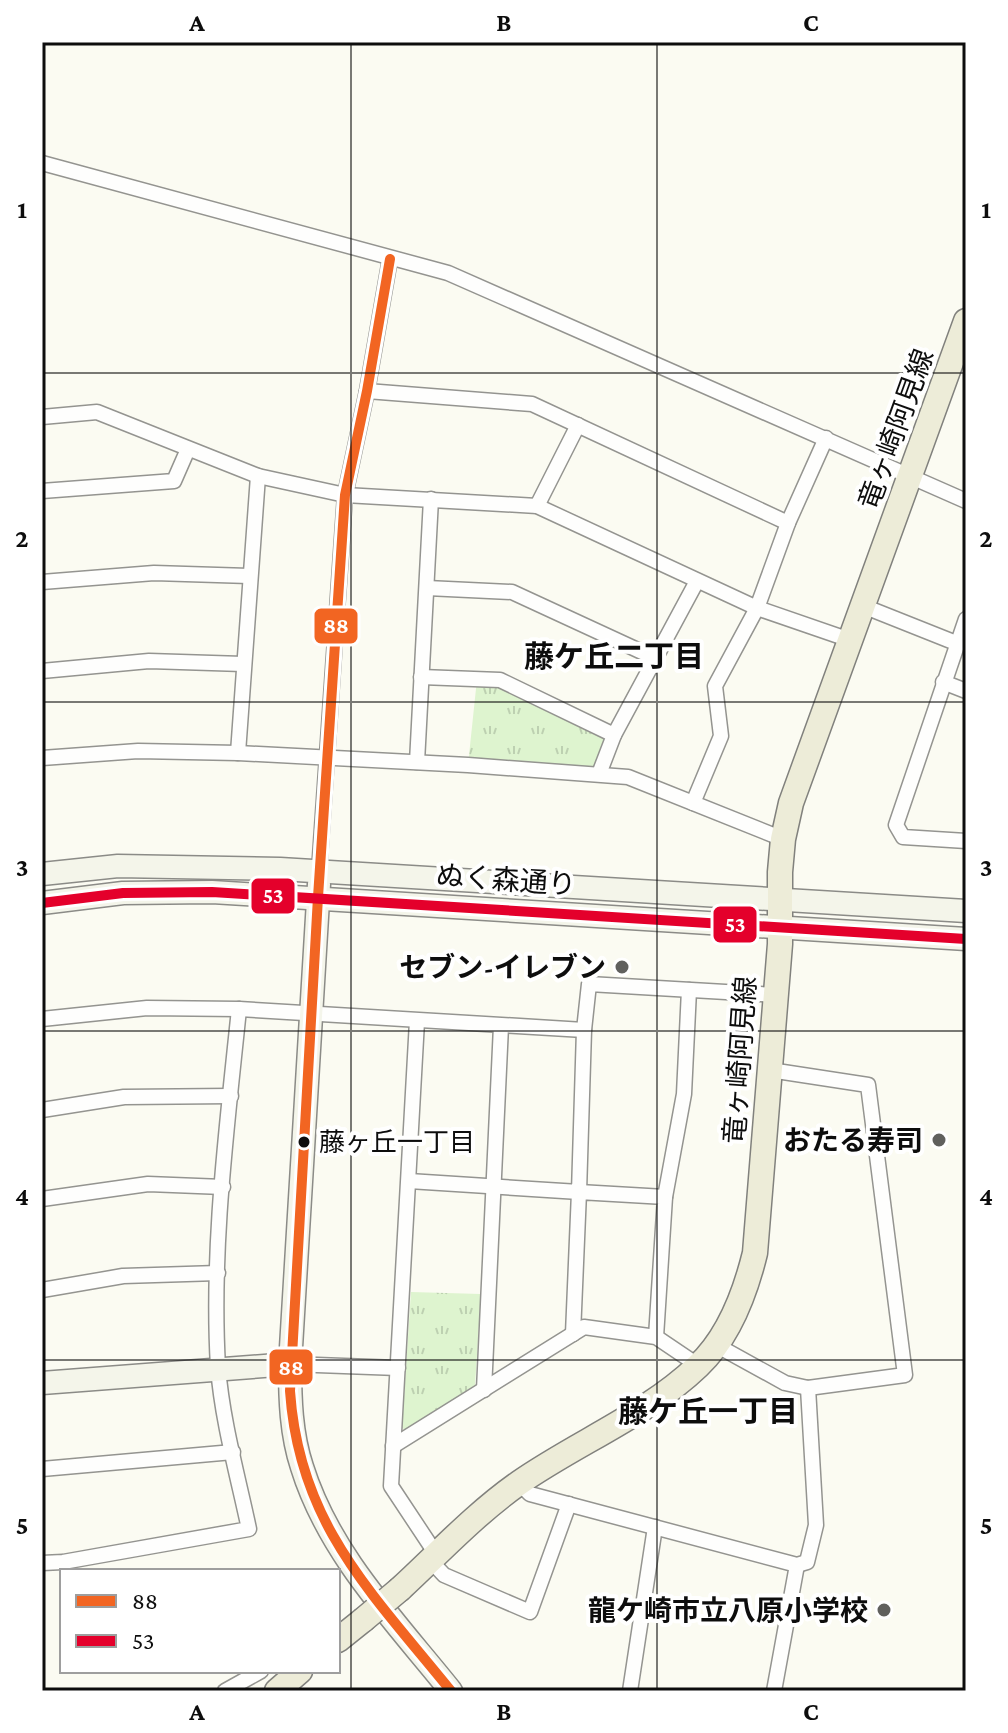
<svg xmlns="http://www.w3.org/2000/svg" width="1008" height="1733" font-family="'Crimson Pro','Noto Sans JP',serif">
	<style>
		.park { fill: url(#park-tufts) }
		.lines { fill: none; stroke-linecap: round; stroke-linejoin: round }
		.street-casing { stroke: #949490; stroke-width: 17 }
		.secondary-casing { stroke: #8b8b87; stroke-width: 25 }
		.primary-casing { stroke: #81817d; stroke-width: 27 }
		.street { stroke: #fefefd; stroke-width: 14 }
		.secondary { stroke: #f4f5ea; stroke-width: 22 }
		.primary { stroke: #edecd8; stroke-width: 24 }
		.primary-bridge-casing { stroke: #81817d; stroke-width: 27; stroke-linecap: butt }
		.primary-bridge { stroke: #edecd8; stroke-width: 24 }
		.bus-1-casing { stroke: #fff; stroke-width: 16 }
		.bus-2-casing { stroke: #fff; stroke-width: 16 }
		.bus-1 { stroke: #f26522; stroke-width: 10 }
		.bus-2 { stroke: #e4002b; stroke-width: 10 }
		.grid { fill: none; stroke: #0d0d0d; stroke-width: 2; stroke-opacity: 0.55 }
		.poi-dot { fill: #60605d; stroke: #fff; stroke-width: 3 }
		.bus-dot { fill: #0d0d0d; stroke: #fff; stroke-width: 3 }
		.labels { text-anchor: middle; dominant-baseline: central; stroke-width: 8; stroke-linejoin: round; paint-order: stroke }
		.bus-label { font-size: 26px; fill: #0d0d0d; stroke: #fff; text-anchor: start }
		.street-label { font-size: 28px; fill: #0d0d0d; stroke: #fff }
		.poi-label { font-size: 28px; font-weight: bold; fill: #0d0d0d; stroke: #fff; text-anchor: end }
		.neighbourhood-label { font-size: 30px; font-weight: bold; fill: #0d0d0d; stroke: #fff }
		.line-badge { stroke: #fff; stroke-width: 3 }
		.badge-label { font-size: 22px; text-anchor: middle; font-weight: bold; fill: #fff }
		.neatline { fill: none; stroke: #0d0d0d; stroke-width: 3 }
		.grid-label { font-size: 26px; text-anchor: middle; font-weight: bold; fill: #0d0d0d }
	</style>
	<defs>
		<pattern id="park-tufts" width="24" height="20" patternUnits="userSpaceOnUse" patternTransform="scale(2)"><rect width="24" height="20" fill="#def4cf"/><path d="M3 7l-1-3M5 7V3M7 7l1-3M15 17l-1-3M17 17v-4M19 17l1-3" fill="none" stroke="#bdd0b1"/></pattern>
	</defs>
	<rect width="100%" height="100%" fill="#fbfbf2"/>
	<g class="park">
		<path d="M 477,679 L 500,680 L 614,735 L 599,774 L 468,765 Z"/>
		<path d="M 411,1292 L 481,1294 L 475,1385 L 406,1430 L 402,1428 Z"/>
	</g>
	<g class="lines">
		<g class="street-casing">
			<g id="street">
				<path d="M 42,163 L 448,273 L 966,501"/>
				<path d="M 367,391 L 532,404 L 788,523"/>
				<path d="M 42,417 L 97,412 L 258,476 L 345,495 L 537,506 L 757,608 L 850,640"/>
				<path d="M 42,491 L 174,481 L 188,449"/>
				<path d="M 537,506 L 578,425"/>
				<path d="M 42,582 L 154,573 L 249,576"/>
				<path d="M 427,588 L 512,592 L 655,658"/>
				<path d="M 863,606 L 956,643"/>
				<path d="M 966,619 L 896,825 L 903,837 L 966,841"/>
				<path d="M 42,671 L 149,661 L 243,664"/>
				<path d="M 421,677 L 500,680 L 614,735"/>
				<path d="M 943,682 L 966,691"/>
				<path d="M 238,753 L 258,476"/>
				<path d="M 42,758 L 138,751 L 238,753 L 468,765 L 628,777 L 783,839"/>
				<path d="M 417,762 L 431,499"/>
				<path d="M 599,774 L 614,735 L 697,581"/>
				<path d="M 693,803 L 721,736 L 715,686 L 757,608 L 788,523 L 826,438"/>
				<path d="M 319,871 L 345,495 L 367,391 L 390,259"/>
				<path d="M 42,1019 L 147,1008 L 239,1009 L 584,1030"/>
				<path d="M 417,1021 L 391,1486 L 436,1554"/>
				<path d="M 42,1110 L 124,1097 L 231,1096"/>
				<path d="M 409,1181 L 579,1192 L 584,1030 L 589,984 L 775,995"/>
				<path d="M 665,1197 L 684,1094 L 689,990"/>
				<path d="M 42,1199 L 148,1184 L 223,1187"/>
				<path d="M 42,1290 L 123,1276 L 218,1273"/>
				<path d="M 573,1334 L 579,1192 L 665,1197 L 656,1337"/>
				<path d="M 716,1345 L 785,1383 L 808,1388 L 905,1375 L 868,1085 L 770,1070"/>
				<path d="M 290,1364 L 398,1368"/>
				<path d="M 484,1390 L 501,1026"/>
				<path d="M 393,1446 L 584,1327 L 656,1337 L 699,1366"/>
				<path d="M 42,1469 L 233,1452"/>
				<path d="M 519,1483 L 530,1494 L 797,1565 L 807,1562 L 816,1525 L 808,1388"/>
				<path d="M 430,1560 L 444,1575 L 530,1612 L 569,1504"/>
				<path d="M 42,1563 L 63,1562 L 249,1529 C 238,1477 222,1420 218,1367 C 211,1248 227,1127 239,1009"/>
				<path d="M 225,1691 L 261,1671"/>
				<path d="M 630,1691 L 655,1527"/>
				<path d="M 774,1691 L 797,1565"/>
			</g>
		</g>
		<g class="secondary-casing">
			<g id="secondary">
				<path d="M 42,874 L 118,866 L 280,869 L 966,911"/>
				<path d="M 319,884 L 290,1364 C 290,1399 291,1434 302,1467 C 329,1554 395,1621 451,1691"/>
				<path d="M 42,903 L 123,893 L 212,892 L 966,939"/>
				<path d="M 42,1383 L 290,1364"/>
			</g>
		</g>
		<g class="primary-casing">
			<g id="primary">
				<path d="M 400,1589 C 439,1553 475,1514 519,1483 C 576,1443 647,1415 698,1366 C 729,1337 745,1294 755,1253 L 780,944 L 780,872 L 783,839 L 791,803 L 966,321"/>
				<path d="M 338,1640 L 363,1620"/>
				<path d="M 277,1691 L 300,1671"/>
			</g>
		</g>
		<use href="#street" class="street"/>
		<use href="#secondary" class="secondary"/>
		<use href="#primary" class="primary"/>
		<g class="primary-bridge-casing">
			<path id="primary-bridge" d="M 363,1620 L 400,1589"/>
		</g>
		<use href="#primary-bridge" class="primary-bridge"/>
		<g class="bus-1-casing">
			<path id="bus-1" d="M 390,259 L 367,391 L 345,495 L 318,897 L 290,1391 C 299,1524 371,1592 451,1691"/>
		</g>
		<g class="bus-2-casing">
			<path id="bus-2" d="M 42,903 L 123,893 L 212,892 L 966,939"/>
		</g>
		<use href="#bus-1" class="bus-1"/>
		<use href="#bus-2" class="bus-2"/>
	</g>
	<path class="grid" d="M 351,42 L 351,1691M 657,42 L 657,1691M 42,373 L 966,373M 42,702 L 966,702M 42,1031 L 966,1031M 42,1360 L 966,1360"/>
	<g class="poi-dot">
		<circle cx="622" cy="967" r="8"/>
		<circle cx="939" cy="1140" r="8"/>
		<circle cx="884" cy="1610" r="8"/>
	</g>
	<circle class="bus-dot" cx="304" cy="1142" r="7"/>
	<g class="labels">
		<g class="bus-label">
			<text x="319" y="1142">藤ヶ丘一丁目</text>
		</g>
		<g class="street-label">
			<text transform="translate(896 429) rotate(-70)">竜ヶ崎阿見線</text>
			<text transform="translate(506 880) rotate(4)">ぬく森通り</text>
			<text transform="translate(740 1060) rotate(-86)">竜ヶ崎阿見線</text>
		</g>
		<g class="poi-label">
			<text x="606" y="967">セブン-イレブン</text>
			<text x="923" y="1140">おたる寿司</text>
			<text x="868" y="1610">龍ケ崎市立八原小学校</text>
		</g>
		<g class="neighbourhood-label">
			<text x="614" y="656">藤ケ丘二丁目</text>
			<text x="708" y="1411">藤ケ丘一丁目</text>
		</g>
	</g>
	<g class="line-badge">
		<rect x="313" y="607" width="46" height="38" rx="8" fill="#f26522"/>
		<rect x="250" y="877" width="46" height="38" rx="8" fill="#e4002b"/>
		<rect x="712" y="905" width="46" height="39" rx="8" fill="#e4002b"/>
		<rect x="268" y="1348" width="46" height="38" rx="8" fill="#f26522"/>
	</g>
	<g class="badge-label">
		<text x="336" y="633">88</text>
		<text x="273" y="903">53</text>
		<text x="735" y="932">53</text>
		<text x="291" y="1375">88</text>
	</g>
	<rect width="1008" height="1733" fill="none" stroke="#ffffff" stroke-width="88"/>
	<rect x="60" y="1569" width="280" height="104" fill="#ffffff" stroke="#9e9e9e" stroke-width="2"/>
	<rect x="76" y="1595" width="40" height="12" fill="#f26522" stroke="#9e9e9e" stroke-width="2"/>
	<text x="132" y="1609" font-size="24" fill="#0d0d0d">88</text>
	<rect x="76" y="1635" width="40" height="12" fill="#e4002b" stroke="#9e9e9e" stroke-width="2"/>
	<text x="132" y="1649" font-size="24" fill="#0d0d0d">53</text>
	<rect x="44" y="44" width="920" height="1645" class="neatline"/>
	<g class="grid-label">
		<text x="197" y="31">A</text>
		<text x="504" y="31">B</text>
		<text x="811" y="31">C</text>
		<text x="22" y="218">1</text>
		<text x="986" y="218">1</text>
		<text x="22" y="547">2</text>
		<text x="986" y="547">2</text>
		<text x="22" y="876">3</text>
		<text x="986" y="876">3</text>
		<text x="22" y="1205">4</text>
		<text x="986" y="1205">4</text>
		<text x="22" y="1534">5</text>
		<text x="986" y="1534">5</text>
		<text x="197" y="1720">A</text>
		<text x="504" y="1720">B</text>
		<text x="811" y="1720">C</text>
	</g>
</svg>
